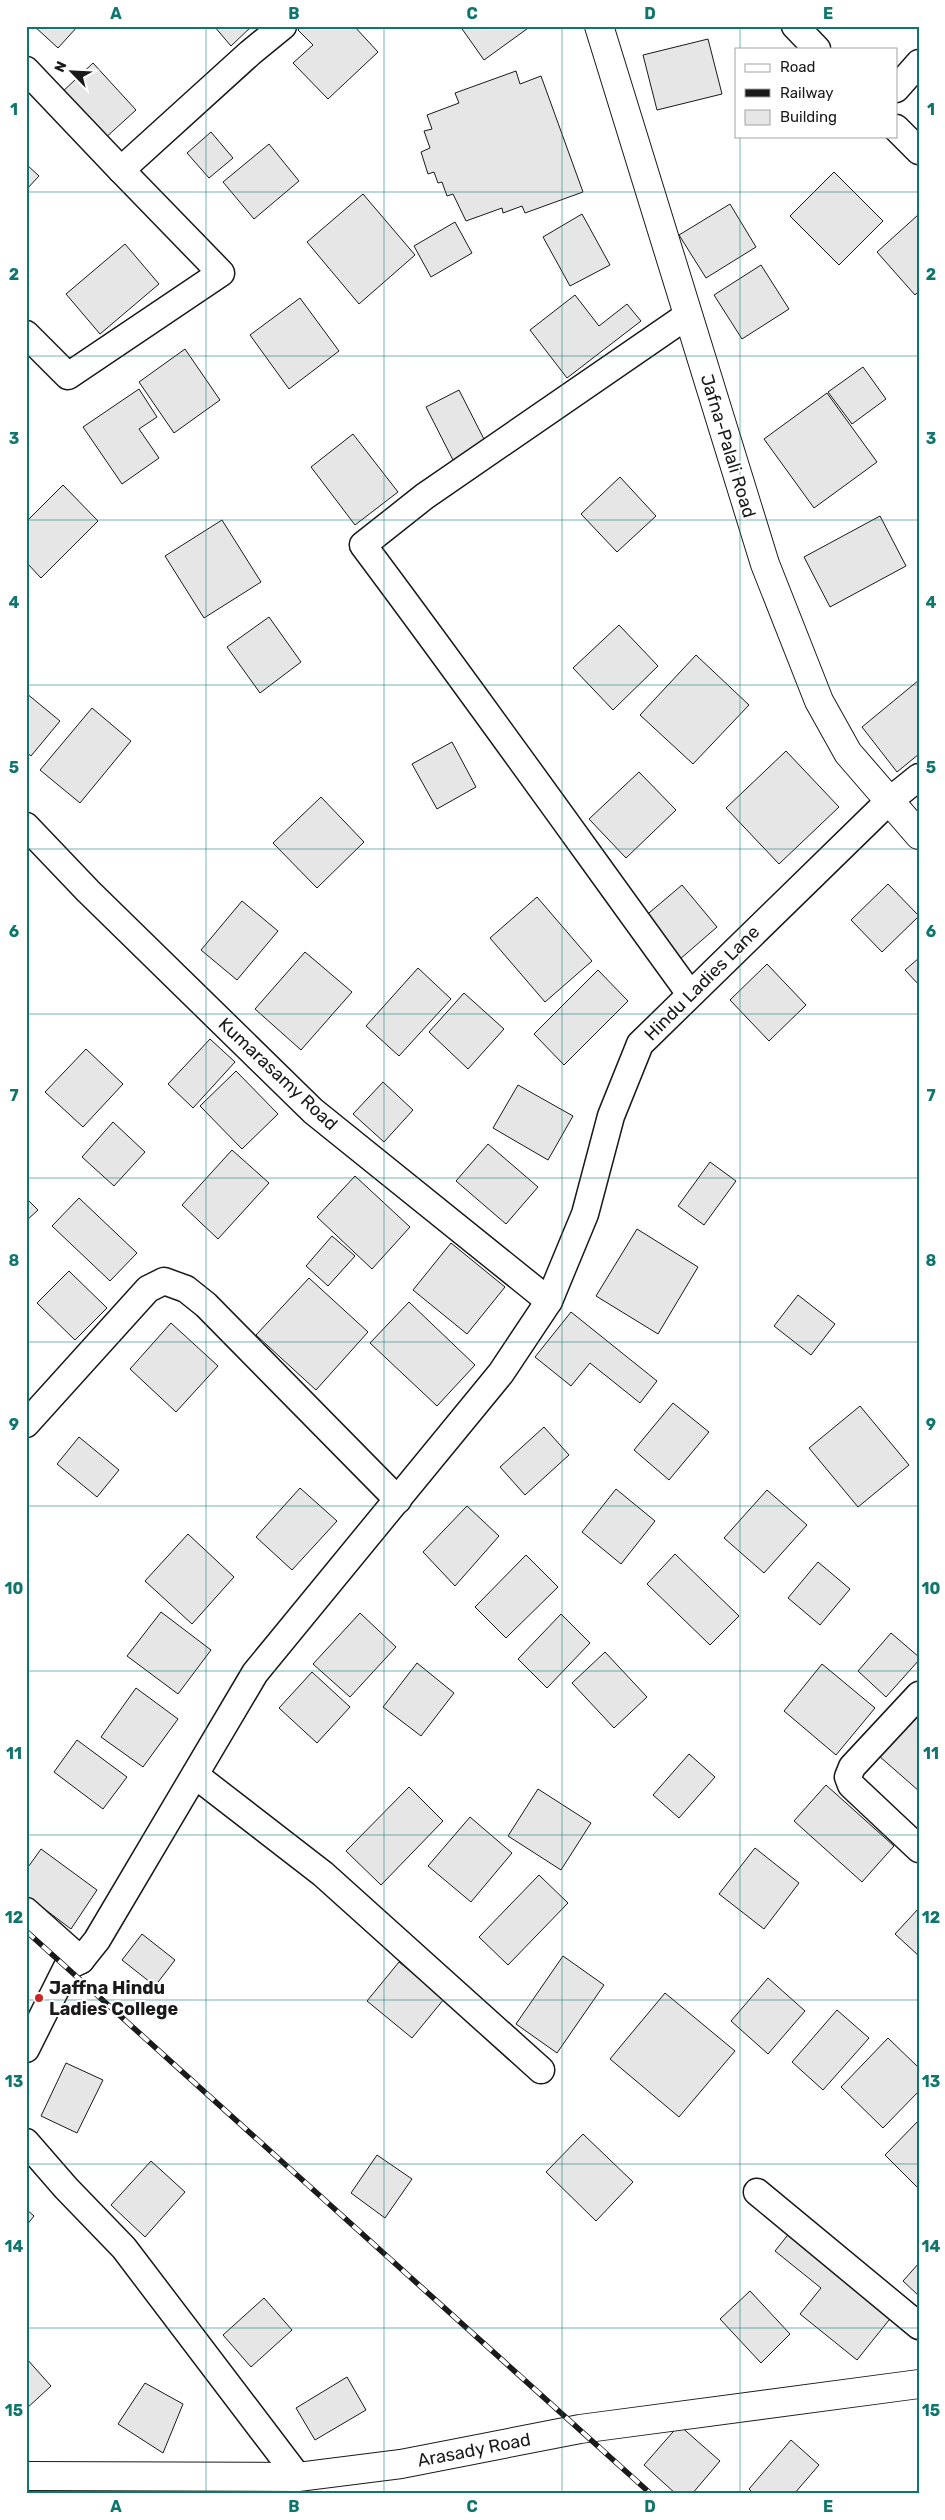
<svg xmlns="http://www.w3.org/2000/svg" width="945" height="2520" font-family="Rubik,sans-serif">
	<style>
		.building { fill: #e6e6e6; stroke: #1a1a1a }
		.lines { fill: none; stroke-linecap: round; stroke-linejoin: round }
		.street-casing { stroke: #1a1a1a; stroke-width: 29 }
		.secondary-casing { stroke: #1a1a1a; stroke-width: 30 }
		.primary-casing { stroke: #1a1a1a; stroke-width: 30 }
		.street { stroke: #fff; stroke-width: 26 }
		.secondary { stroke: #fff; stroke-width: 28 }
		.primary { stroke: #fff; stroke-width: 28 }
		.rail-casing { stroke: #1a1a1a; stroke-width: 5.5 }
		.rail { stroke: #fff; stroke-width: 4; stroke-dasharray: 11; stroke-linecap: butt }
		.grid { fill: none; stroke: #0f766e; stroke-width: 1; stroke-opacity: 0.55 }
		.poi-dot { fill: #c62828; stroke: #fff; stroke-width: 2 }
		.labels { text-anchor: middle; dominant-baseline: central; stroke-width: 4; stroke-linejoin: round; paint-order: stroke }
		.street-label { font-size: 18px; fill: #1a1a1a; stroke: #fff }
		.poi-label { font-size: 18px; font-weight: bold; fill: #1a1a1a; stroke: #fff; text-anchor: start }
		.neatline { fill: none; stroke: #0f766e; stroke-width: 2 }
		.grid-label { font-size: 16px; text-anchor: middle; font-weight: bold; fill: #0f766e }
	</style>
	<rect width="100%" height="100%" fill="#fff"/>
	<g class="building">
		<path d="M 34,26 L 78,26 L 58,48 Z"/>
		<path d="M 214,26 L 252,26 L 231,46 Z"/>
		<path d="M 302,26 L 354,26 L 378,52 L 328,99 L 293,63 L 313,45 L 298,30 Z"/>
		<path d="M 460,26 L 531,26 L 484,60 Z"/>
		<path d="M 708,39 L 722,94 L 657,110 L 643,55 Z"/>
		<path d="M 93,63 L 136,110 L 103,140 L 60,94 Z"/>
		<path d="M 516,71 L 520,84 L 541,76 L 583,192 L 525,213 L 522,206 L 503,213 L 502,208 L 466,221 L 453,194 L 447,196 L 442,182 L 438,183 L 434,172 L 428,174 L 421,152 L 430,148 L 424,131 L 432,129 L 427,115 L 459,103 L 455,93 Z"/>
		<path d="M 211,132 L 233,158 L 209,178 L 187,153 Z"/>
		<path d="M 269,144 L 299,181 L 254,219 L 223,182 Z"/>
		<path d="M 26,164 L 39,176 L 26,190 Z"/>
		<path d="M 834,172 L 883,221 L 839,265 L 790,216 Z"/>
		<path d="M 363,194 L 415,255 L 359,304 L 307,242 Z"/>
		<path d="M 730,204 L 756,247 L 706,278 L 679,235 Z"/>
		<path d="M 582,214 L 610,265 L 570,286 L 543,237 Z"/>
		<path d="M 919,214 L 919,291 L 915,295 L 877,252 Z"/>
		<path d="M 455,222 L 472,253 L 431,277 L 414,246 Z"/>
		<path d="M 125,244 L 159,284 L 100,334 L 66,294 Z"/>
		<path d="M 761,265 L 789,309 L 742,339 L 714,295 Z"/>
		<path d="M 575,295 L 599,326 L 627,304 L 641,321 L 567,378 L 530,330 Z"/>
		<path d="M 300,298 L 339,351 L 289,389 L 250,335 Z"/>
		<path d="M 185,349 L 220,400 L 174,433 L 139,382 Z"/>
		<path d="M 863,367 L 886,399 L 852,424 L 828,392 Z"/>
		<path d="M 139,389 L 157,417 L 139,429 L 159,458 L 122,484 L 83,427 Z"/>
		<path d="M 459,390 L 488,447 L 455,464 L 426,407 Z"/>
		<path d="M 827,393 L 877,462 L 814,508 L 764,439 Z"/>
		<path d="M 353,434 L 398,492 L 355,525 L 311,467 Z"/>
		<path d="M 620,477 L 656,516 L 617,552 L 581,514 Z"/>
		<path d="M 63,485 L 98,521 L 41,578 L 26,562 L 26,522 Z"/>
		<path d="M 880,516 L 906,566 L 830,607 L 804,557 Z"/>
		<path d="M 222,520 L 261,582 L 204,618 L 165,556 Z"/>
		<path d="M 269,617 L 301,662 L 260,693 L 227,647 Z"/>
		<path d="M 619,625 L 658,666 L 613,710 L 573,668 Z"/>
		<path d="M 696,655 L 749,705 L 693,764 L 640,715 Z"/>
		<path d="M 919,680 L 919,754 L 897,772 L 862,727 Z"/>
		<path d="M 26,693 L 60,721 L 31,756 L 26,752 Z"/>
		<path d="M 92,708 L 131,741 L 80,803 L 40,770 Z"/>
		<path d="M 452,742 L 476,787 L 437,809 L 412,764 Z"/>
		<path d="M 786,751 L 839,807 L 779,864 L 726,808 Z"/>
		<path d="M 639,772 L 676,810 L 626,858 L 589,819 Z"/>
		<path d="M 321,797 L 364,842 L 317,888 L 273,843 Z"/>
		<path d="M 888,884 L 919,916 L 882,952 L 851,920 Z"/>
		<path d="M 682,885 L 717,927 L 679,960 L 643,918 Z"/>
		<path d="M 537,897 L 592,961 L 545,1002 L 490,938 Z"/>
		<path d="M 242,901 L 278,931 L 237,980 L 201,950 Z"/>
		<path d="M 305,952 L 352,992 L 301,1050 L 255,1009 Z"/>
		<path d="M 919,958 L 919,985 L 905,970 Z"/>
		<path d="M 767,964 L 806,1005 L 769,1041 L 730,1000 Z"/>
		<path d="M 418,968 L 451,999 L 399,1056 L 366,1026 Z"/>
		<path d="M 598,970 L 628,1001 L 564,1065 L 534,1034 Z"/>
		<path d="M 464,993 L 504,1029 L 468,1069 L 429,1032 Z"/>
		<path d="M 210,1039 L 235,1062 L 193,1108 L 168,1084 Z"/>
		<path d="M 86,1049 L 123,1084 L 83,1127 L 45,1092 Z"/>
		<path d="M 236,1071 L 278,1114 L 242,1149 L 200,1106 Z"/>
		<path d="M 383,1082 L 413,1110 L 384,1142 L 353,1114 Z"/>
		<path d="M 518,1085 L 573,1116 L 548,1160 L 493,1128 Z"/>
		<path d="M 113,1122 L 145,1152 L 114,1186 L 82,1157 Z"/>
		<path d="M 488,1144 L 538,1187 L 506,1224 L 456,1181 Z"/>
		<path d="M 232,1150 L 269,1183 L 218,1239 L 182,1205 Z"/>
		<path d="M 710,1162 L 736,1181 L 704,1225 L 678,1206 Z"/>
		<path d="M 355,1176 L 410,1227 L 372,1269 L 317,1217 Z"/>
		<path d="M 26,1198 L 38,1210 L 26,1221 Z"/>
		<path d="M 79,1198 L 137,1253 L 110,1281 L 52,1226 Z"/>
		<path d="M 637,1229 L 698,1267 L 658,1334 L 596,1296 Z"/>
		<path d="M 332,1236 L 355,1256 L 328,1286 L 306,1266 Z"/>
		<path d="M 451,1243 L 505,1287 L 467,1334 L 413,1290 Z"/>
		<path d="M 69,1271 L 107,1308 L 75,1340 L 37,1303 Z"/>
		<path d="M 309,1278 L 368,1332 L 316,1390 L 256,1335 Z"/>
		<path d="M 798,1295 L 835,1324 L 811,1355 L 774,1326 Z"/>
		<path d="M 409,1302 L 475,1365 L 437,1406 L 370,1343 Z"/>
		<path d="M 571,1312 L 657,1381 L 640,1403 L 590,1363 L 571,1386 L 535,1357 Z"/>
		<path d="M 171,1323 L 218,1366 L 176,1412 L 130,1369 Z"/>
		<path d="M 673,1403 L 709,1432 L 669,1480 L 634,1450 Z"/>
		<path d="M 860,1406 L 909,1465 L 858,1507 L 809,1448 Z"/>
		<path d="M 544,1427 L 569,1455 L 525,1495 L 500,1467 Z"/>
		<path d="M 79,1437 L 119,1470 L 97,1497 L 57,1464 Z"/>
		<path d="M 300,1488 L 337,1521 L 292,1570 L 256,1537 Z"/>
		<path d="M 616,1489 L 655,1521 L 621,1564 L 582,1532 Z"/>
		<path d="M 767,1490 L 807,1525 L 764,1573 L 724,1538 Z"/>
		<path d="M 467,1506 L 499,1536 L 455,1586 L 423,1552 Z"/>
		<path d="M 188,1534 L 234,1577 L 192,1624 L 145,1581 Z"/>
		<path d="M 675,1554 L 739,1616 L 710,1645 L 647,1584 Z"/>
		<path d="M 526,1555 L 558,1587 L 506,1638 L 475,1607 Z"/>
		<path d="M 818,1562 L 850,1589 L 820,1625 L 788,1598 Z"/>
		<path d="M 161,1612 L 211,1650 L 178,1694 L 127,1656 Z"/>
		<path d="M 360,1613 L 396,1647 L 350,1697 L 313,1664 Z"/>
		<path d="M 561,1614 L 590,1643 L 547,1688 L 518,1659 Z"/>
		<path d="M 891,1633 L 919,1657 L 919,1660 L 886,1697 L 858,1671 Z"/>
		<path d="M 605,1652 L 647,1697 L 614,1728 L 572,1683 Z"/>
		<path d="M 417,1663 L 454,1693 L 421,1736 L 383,1707 Z"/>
		<path d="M 822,1664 L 875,1708 L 836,1755 L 784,1711 Z"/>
		<path d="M 312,1672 L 350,1707 L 317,1743 L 279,1708 Z"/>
		<path d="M 136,1688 L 178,1719 L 143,1767 L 101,1737 Z"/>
		<path d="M 919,1710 L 919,1791 L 879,1756 Z"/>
		<path d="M 77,1740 L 127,1777 L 103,1809 L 54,1772 Z"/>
		<path d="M 689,1754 L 715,1777 L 679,1818 L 653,1795 Z"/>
		<path d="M 826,1785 L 894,1846 L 862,1882 L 794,1821 Z"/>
		<path d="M 409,1787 L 443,1821 L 381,1885 L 346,1851 Z"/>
		<path d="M 538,1789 L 591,1823 L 561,1870 L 508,1836 Z"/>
		<path d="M 470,1817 L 512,1853 L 471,1902 L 428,1866 Z"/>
		<path d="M 755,1848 L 799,1883 L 764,1929 L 719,1894 Z"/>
		<path d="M 41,1849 L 97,1890 L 71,1929 L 26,1895 L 26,1870 Z"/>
		<path d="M 539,1875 L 568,1903 L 508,1965 L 479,1937 Z"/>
		<path d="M 919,1908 L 919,1956 L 895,1934 Z"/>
		<path d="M 142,1934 L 175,1960 L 155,1986 L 122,1960 Z"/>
		<path d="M 563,1956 L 604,1985 L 557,2053 L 516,2024 Z"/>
		<path d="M 399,1962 L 444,1999 L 412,2038 L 367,2001 Z"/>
		<path d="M 768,1978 L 805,2011 L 768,2054 L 731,2021 Z"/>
		<path d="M 665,1993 L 735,2051 L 679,2117 L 610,2059 Z"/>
		<path d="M 837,2010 L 869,2038 L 823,2090 L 792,2062 Z"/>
		<path d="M 888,2038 L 919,2068 L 919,2091 L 883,2128 L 841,2087 Z"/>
		<path d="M 66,2063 L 103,2080 L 77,2133 L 41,2116 Z"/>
		<path d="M 919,2120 L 919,2189 L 885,2155 Z"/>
		<path d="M 583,2134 L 633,2182 L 596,2221 L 546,2172 Z"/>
		<path d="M 377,2155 L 412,2179 L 385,2218 L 351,2193 Z"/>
		<path d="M 151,2161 L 185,2192 L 145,2237 L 111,2205 Z"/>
		<path d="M 26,2209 L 34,2216 L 26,2226 Z"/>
		<path d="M 791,2231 L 893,2315 L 857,2360 L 800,2314 L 821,2288 L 775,2251 Z"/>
		<path d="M 919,2263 L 919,2296 L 903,2281 Z"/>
		<path d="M 750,2291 L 790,2334 L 761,2363 L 720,2319 Z"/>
		<path d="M 264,2298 L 292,2330 L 251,2367 L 223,2335 Z"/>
		<path d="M 26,2358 L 51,2386 L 26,2409 Z"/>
		<path d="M 347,2377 L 366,2410 L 315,2440 L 296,2408 Z"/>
		<path d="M 145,2383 L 183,2404 L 163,2453 L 118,2424 Z"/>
		<path d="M 679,2425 L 720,2461 L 692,2494 L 676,2494 L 644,2465 Z"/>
		<path d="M 791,2440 L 819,2465 L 794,2494 L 754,2494 L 749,2489 Z"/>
	</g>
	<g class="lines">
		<g class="street-casing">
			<g id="street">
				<path d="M 795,26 L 817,49"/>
				<path d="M 26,70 L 121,170"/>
				<path d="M 896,89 L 919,63"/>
				<path d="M 896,128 L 919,151"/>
				<path d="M 688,315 L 425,496 L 363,545 C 474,693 581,844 690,994"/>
				<path d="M 26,334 L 68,376 L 221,273 L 121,170 L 250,53 L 283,26"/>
				<path d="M 26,826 L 88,891 L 313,1111 L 549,1301"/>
				<path d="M 26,1424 L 148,1289 L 164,1281 L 186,1289 L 206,1305 L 398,1500"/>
				<path d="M 919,1695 L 852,1767 L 848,1777 L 851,1785 L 919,1849"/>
				<path d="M 195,1775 L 323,1874 L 541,2070"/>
				<path d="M 26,1911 L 81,1960 L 97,1940 L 255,1673 L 501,1373 L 549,1301 L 585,1214 L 611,1116 L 640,1044 L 889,801 L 919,777"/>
				<path d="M 26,2049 L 67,1967 L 81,1960"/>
				<path d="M 26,2142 L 66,2188 L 124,2248 L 298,2477"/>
				<path d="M 757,2192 L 919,2326"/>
			</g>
		</g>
		<g class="secondary-casing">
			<path id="secondary" d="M 26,2476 L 298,2477 L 401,2464 L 580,2429 L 919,2384"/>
		</g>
		<g class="primary-casing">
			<path id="primary" d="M 599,26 L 765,564 L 819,701 L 848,753 L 919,835"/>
		</g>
		<use href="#street" class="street"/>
		<use href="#secondary" class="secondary"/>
		<use href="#primary" class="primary"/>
		<g class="rail-casing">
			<path id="rail" d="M 26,1931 L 651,2494"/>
		</g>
		<use href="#rail" class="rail"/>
	</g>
	<path class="grid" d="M 206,26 L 206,2494M 384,26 L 384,2494M 562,26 L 562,2494M 740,26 L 740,49M 740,136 L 740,2494M 26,192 L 919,192M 26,356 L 919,356M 26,520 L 919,520M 26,685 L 919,685M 26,849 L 919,849M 26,1014 L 919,1014M 26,1178 L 919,1178M 26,1342 L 919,1342M 26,1506 L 919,1506M 26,1671 L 919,1671M 26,1835 L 919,1835M 26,2000 L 919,2000M 26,2164 L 919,2164M 26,2328 L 919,2328"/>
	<circle class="poi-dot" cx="39" cy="1998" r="5"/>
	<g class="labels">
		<g class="street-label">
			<text transform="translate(728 446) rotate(73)">Jafna-Palali Road</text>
			<text transform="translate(702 983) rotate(-45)">Hindu Ladies Lane</text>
			<text transform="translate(278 1074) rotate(43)">Kumarasamy Road</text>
			<text transform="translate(474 2450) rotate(-11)">Arasady Road</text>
		</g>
		<g class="poi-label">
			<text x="49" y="1988">Jaffna Hindu<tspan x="49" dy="21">Ladies College</tspan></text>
		</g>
	</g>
	<rect width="945" height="2520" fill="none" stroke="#ffffff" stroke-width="55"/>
	<rect x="735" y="48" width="162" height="90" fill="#ffffff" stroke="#a3a3a3"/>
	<rect x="745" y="64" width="25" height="8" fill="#ffffff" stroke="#a3a3a3"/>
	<text x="780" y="72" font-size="15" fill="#1a1a1a">Road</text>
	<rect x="745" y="89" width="25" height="8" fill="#1a1a1a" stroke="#a3a3a3"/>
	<text x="780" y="98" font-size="15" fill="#1a1a1a">Railway</text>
	<rect x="745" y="110" width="25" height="15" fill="#e6e6e6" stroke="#a3a3a3"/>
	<text x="780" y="122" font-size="15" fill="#1a1a1a">Building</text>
	<g transform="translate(72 72) rotate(294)" stroke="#ffffff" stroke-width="4" paint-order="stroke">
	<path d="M0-4L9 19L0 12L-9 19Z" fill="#1a1a1a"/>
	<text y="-8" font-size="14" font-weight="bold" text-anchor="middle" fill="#1a1a1a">N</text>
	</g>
	<rect x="28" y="28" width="890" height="2464" class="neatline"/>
	<g class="grid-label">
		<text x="116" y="19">A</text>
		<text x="294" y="19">B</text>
		<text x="472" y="19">C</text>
		<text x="650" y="19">D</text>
		<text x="828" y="19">E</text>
		<text x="14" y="115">1</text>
		<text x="931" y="115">1</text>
		<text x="14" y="280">2</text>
		<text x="931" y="280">2</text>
		<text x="14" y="444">3</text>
		<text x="931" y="444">3</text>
		<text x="14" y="608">4</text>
		<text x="931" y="608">4</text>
		<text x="14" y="773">5</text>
		<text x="931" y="773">5</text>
		<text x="14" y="937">6</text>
		<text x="931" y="937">6</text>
		<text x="14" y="1101">7</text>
		<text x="931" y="1101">7</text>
		<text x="14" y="1266">8</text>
		<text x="931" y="1266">8</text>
		<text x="14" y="1430">9</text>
		<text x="931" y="1430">9</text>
		<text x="14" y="1594">10</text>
		<text x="931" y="1594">10</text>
		<text x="14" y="1759">11</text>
		<text x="931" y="1759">11</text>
		<text x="14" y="1923">12</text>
		<text x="931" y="1923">12</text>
		<text x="14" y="2087">13</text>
		<text x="931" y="2087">13</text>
		<text x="14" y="2252">14</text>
		<text x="931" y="2252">14</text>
		<text x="14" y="2416">15</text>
		<text x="931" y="2416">15</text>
		<text x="116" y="2512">A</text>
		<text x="294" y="2512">B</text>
		<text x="472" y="2512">C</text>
		<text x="650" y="2512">D</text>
		<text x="828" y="2512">E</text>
	</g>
</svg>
